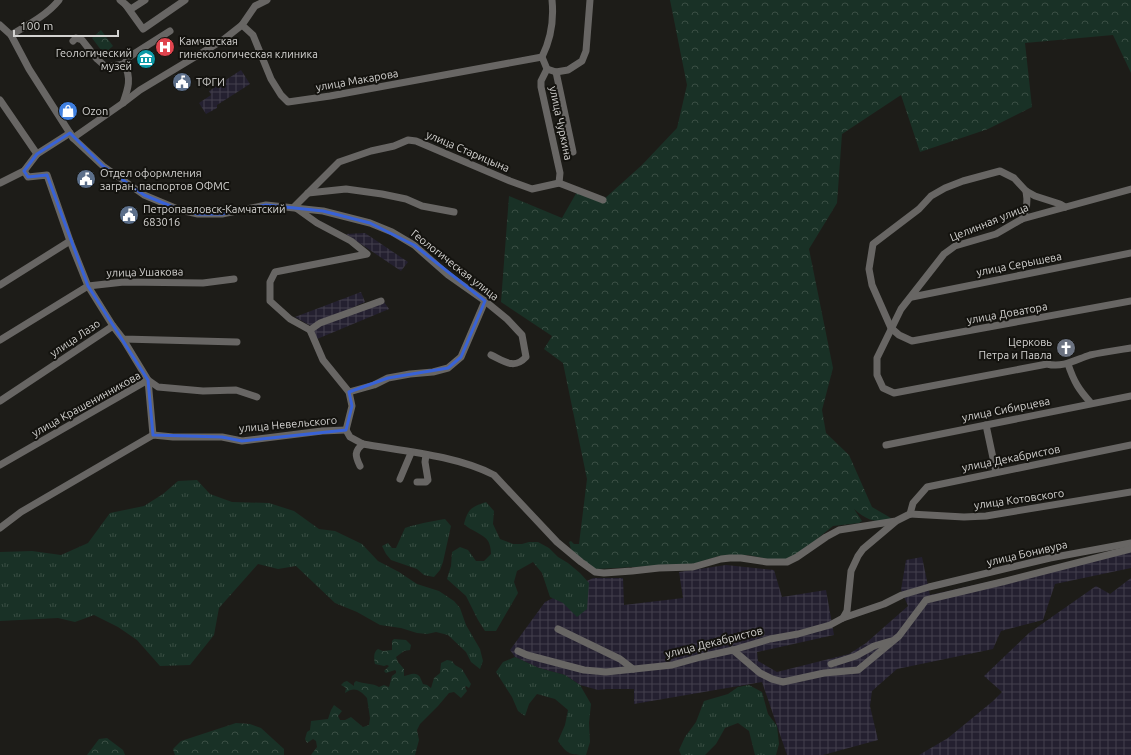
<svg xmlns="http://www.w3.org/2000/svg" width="1131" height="755" font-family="Ubuntu,sans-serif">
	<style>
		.industrial { fill: url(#industrial-grid) }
		.grass { fill: url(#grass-tufts) }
		.forest { fill: url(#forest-crowns) }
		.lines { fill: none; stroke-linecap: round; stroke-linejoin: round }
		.street { stroke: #686664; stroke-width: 7 }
		.marked { fill: none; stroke: #3862d7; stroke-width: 3; stroke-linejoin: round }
		.labels { text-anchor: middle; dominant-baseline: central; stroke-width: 4; stroke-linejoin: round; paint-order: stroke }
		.poi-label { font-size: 11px; fill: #d4d3d1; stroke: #14130f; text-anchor: start }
		.street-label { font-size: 11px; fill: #d4d3d1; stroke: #14130f }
	</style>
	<defs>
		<pattern id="industrial-grid" width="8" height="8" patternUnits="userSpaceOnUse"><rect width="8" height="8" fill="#242030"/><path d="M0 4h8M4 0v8" fill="none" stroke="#43404d"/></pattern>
		<pattern id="grass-tufts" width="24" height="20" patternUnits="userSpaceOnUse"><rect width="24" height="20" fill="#193126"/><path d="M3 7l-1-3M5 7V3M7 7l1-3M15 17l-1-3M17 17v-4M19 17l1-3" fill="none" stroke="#3a4e44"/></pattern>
		<pattern id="forest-crowns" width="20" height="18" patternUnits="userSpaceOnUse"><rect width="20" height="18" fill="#193126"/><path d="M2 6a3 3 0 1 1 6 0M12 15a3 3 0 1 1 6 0" fill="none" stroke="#3a4e44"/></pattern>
	</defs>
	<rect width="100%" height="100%" fill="#1d1c18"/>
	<g class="industrial">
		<path d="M 241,70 L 250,84 L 217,105 L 217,108 L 206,114 L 199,103 L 211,95 L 209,91 Z"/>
		<path d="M 365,233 L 408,262 L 401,271 L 346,234 Z"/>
		<path d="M 361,292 L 365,302 L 311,326 L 295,317 Z"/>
		<path d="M 384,302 L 389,309 L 317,339 L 313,330 L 321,324 Z"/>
		<path d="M 1131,550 L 1131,568 L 1055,584 L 1043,620 L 1001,631 L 993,649 L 897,669 L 872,691 L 870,706 L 878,740 L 823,755 L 787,755 L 762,682 L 634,704 L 634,689 L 607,689 L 598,690 L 580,685 L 565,675 L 539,668 L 515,657 L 510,650 L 545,602 L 593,578 L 623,578 L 624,605 L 683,598 L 679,572 L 726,565 L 774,570 L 782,597 L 826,590 L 834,635 L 757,652 L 758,661 L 777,672 L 849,654 L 866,643 L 908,606 L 901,590 L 906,560 L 922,557 L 930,595 Z"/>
		<path d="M 1131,578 L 1131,755 L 919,755 L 948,738 L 993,701 L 1002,692 L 984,676 L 1029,633 L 1096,586 L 1110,594 Z"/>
	</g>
	<g class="grass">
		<path d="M 197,480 L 210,494 L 232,502 L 269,503 L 294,511 L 319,529 L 335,531 L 362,544 L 378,561 L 399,572 L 417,584 L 439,591 L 454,601 L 460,608 L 466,625 L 480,649 L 483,661 L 480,669 L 471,662 L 466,652 L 448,635 L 436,632 L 427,634 L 417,633 L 401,628 L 380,625 L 357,612 L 335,603 L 296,566 L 278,569 L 258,564 L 219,608 L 214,635 L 190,665 L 160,666 L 137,640 L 118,627 L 94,615 L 75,622 L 58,618 L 0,621 L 0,552 L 32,551 L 61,555 L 88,543 L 110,513 L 144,506 L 163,494 L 178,481 Z"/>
		<path d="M 486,502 L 494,511 L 493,524 L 500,539 L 513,544 L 522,544 L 529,542 L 538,542 L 549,548 L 558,557 L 568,563 L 580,573 L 589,583 L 587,609 L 577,617 L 563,603 L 550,597 L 542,573 L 533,562 L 517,571 L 514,582 L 518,593 L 496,631 L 485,631 L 478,620 L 466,596 L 447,579 L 451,566 L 452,552 L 460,547 L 468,550 L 476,561 L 484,561 L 491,554 C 491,550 490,544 488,541 C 484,534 471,531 464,524 C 468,509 471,507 486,502 Z"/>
		<path d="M 445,519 L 451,526 L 443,562 L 440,570 L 434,577 L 424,575 L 417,569 L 391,560 L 386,554 L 382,546 L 388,543 L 392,548 L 396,548 L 405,528 C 416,524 433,521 445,519 Z"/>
		<path d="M 515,657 L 539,668 L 565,675 L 580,685 L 591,704 L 589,723 L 590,742 L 586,755 C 570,755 567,754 558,741 L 565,725 L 568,710 L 555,699 L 537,694 L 529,704 L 525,716 L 518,711 L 512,697 L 496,672 L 503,662 Z"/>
		<path d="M 749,685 L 762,692 L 768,714 L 777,726 L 779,744 L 776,755 L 755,755 L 749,731 L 738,723 L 725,728 L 716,744 L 705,755 L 681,755 L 679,750 L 685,737 L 696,722 L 704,701 L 728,694 L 738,687 Z"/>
	</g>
	<g class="forest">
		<path d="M 670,0 L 1131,0 L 1131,73 L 1113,35 L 1025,43 L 1032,107 L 988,129 L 920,152 L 901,95 L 842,134 L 837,203 L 809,249 L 833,368 L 822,410 L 826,433 L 849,455 L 872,507 L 896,521 C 875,521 870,523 854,509 L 862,521 L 859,523 L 833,526 L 802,551 L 785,560 L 772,560 L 748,555 L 731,555 L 719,556 L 694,564 L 596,569 L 582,561 L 571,549 L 569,542 L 571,541 L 574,544 L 579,544 L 587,479 L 563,363 L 544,349 L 552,336 L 501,302 L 509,196 L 562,218 L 578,190 L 603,200 L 642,165 L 677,128 L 687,85 Z"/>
		<path d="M 101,30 L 113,46 L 104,54 L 92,38 Z"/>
		<path d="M 394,639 L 406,640 L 411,645 L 410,650 L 404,651 L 396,657 L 398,662 L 404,669 L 404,676 C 409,675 416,671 420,677 C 421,679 422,682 423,684 L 427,685 L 431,688 L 434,678 L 440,673 L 441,663 L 447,660 L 452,661 L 455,665 L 462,669 L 471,684 L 469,688 L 466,686 L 465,687 L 467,691 L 461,698 L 454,692 L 449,693 L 438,706 L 420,724 L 417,730 L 419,740 L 415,755 L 311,755 L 317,747 L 316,741 L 313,739 L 307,743 L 305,739 L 307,732 L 310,730 L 311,721 L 328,719 L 331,710 L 334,705 L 342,711 L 338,716 L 340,720 L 345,720 L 351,717 L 363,727 L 369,725 L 370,718 L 367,698 C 359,689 354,687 345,693 L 346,688 L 341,685 L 344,682 L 347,681 L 354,686 L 354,683 L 356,681 C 364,684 373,683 379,687 L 384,685 L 389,687 L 392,676 L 396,673 L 396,671 L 395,670 L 386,673 L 384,671 L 389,666 L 387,665 L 384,666 L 375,664 C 374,659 373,652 378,649 L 383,651 L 392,650 L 392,641 Z"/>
		<path d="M 236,723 L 250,724 L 261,728 L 284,749 L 284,755 L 175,755 L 173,749 L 181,741 Z"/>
		<path d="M 107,738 L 123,750 L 125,755 L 87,755 L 99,739 Z"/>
	</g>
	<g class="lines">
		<g class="street">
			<path d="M 120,0 L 131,9 L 145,0"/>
			<path d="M 267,0 L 255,6 L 242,25 L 253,35 L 271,79 L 281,95 L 288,102 L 330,96 L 542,57"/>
			<path d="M 552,0 C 554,20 551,39 542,57 L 547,69 L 541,81 L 541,87 L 560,173 L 559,183"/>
			<path d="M 125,4 L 143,29 L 185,0"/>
			<path d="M 0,25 L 11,35 L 29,69 L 73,138 L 103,166 L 144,195 L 180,210 L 198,214 L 222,214 L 266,205 L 323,211 L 370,223 L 392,232 L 414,245 L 448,275 L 485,301 L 507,319 L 522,335 L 526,357 C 514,370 504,361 491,355"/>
			<path d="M 11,35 C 28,25 47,15 59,0"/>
			<path d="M 73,41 L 76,38 L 82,40 L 97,59 L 106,67 L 124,64"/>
			<path d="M 547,69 L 556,72 L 568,70 L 582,61 L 586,51 L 590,0"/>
			<path d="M 556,72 L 573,152"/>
			<path d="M 0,100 L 37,154"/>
			<path d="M 123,103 C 128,89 132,78 124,64 L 129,57 L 170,31"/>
			<path d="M 73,138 L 123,103 L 140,90 L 223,40 L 242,25"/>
			<path d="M 24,171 L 28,177 L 47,175 L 70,241 L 88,286 L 113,326"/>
			<path d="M 0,183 L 24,171 L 37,154 L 70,133"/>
			<path d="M 1131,189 L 1022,219 L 996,234 L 955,246 L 944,254 L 901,309 L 877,358 L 877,375 L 883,388 L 894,393 L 1047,364 C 1063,368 1075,360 1090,355 C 1103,352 1118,350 1131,348"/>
			<path d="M 308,193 L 346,189 L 382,194 L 406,199 L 422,206 L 454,212"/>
			<path d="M 294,207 L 339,162 L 371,151 L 394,146 L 408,140 L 416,141 L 510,181 L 532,189 L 559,183 L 603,200"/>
			<path d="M 1065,207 L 1060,204 L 1035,196 L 1026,191 L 1014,178 L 1000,171 L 963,181 L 945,188 L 931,196 L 919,209 L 873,244 L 869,269 L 872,285 L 891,328 L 899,335 L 912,341 L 1131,301"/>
			<path d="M 296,208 L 317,223 L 351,241 L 367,254 L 275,272 L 270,282 L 270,301 L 290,319 L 310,330 L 323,360 L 349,392 L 352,406 L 346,430"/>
			<path d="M 1022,219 C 1027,209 1028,202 1026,191"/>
			<path d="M 0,285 L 70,241"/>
			<path d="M 912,297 L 1131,253"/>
			<path d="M 310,330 L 320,323 L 381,301"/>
			<path d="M 123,339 L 148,380 L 153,435"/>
			<path d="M 0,340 L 88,286 L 124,282 L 203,283 L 234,279"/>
			<path d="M 1068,364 C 1074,382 1079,390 1091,403"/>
			<path d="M 349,392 L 374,385 L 388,378 L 410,374 L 433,372 L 448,368 L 461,357 L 485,301"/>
			<path d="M 0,401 L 113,326 L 123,339 L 237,342"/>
			<path d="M 986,425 L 996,472"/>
			<path d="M 346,430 L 350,437 L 363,444 C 404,451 458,456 494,475 L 557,542 L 581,562 L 595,572 L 604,573 L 632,571 L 659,568 L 693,567 L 721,559 L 730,558 L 741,558 L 767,562 L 787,562 L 797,557 L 826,537 L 839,530 L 896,521 L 910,514"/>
			<path d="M 886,445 L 1131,396"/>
			<path d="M 0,465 L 148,380 L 158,387 L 203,391 L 236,390 L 257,397"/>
			<path d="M 360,466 C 355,456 354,451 363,444"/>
			<path d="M 400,479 L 411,453"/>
			<path d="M 417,482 L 426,482 L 428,480 L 425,462 L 426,455"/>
			<path d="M 910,514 L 913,503 L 927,487 L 1131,445"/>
			<path d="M 910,514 L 964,517 L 986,516 L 1131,492"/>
			<path d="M 0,528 L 21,512 L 153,435 L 173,437 L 222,437 L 242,441 L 322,431 L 346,430"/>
			<path d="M 843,618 L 884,604 L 902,595 L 929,587 L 1050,558 L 1131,543"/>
			<path d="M 558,629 L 620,659 L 633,669"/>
			<path d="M 733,650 L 760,673 L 772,679 L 783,682 L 824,673 L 858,670 L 899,636 L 926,600 L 1006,581 L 1131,549"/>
			<path d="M 518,651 L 527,655 L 584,670 L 606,672 L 672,665 L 701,657 L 733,650 L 770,639 L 798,634 L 830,625 L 843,618 L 847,611 L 851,571 L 858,556 L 863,549 L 895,522"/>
			<path d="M 831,664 L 856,656 L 874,646 L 891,641"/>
		</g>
	</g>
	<path class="marked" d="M 70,133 L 103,166 L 144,195 L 180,210 L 198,214 L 222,214 L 266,205 L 323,211 L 370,223 L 414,245 L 485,301 L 461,357 L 448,368 L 388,378 L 349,392 L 352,406 L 346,430 L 242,441 L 222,437 L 153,435 L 148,380 L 88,286 L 47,175 L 28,177 L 24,171 L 37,154 Z"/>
	<defs>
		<g id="hospital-disc" transform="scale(1)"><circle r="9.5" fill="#e0444e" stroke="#14130f"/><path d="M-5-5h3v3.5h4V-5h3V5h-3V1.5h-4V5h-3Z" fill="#fff"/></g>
		<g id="museum-disc" transform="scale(1)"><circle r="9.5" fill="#0f9aa8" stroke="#14130f"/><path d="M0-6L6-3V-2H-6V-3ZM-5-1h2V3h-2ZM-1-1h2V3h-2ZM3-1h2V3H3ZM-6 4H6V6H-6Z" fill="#fff"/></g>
		<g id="civic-disc" transform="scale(1)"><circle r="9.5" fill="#5c6f8a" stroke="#14130f"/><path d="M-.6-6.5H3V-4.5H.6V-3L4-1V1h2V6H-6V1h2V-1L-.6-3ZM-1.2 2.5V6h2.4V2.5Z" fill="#fff"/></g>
		<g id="shop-disc" transform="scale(1)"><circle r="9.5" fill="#3f7fe0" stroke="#14130f"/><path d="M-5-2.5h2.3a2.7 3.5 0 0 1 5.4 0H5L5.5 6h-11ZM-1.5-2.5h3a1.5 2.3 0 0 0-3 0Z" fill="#fff"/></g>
		<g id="church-disc" transform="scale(1)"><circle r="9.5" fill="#6b7280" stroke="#14130f"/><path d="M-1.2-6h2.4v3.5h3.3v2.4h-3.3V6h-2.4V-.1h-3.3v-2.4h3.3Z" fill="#fff"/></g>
	</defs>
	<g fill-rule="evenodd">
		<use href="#hospital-disc" x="165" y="47"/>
		<use href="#museum-disc" x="146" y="59"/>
		<use href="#civic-disc" x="182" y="82"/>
		<use href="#shop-disc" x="68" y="111"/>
		<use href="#civic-disc" x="86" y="179"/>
		<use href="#civic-disc" x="129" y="215"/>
		<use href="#church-disc" x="1066" y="348"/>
	</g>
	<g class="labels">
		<g class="poi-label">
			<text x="179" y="41">Камчатская<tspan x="179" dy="13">гинекологическая клиника</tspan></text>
			<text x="132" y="53" text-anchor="end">Геологический<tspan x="132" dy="13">музей</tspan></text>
			<text x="196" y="82">ТФГИ</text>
			<text x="82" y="111">Ozon</text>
			<text x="100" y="173">Отдел оформления<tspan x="100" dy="13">загран. паспортов ОФМС</tspan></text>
			<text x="143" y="209">Петропавловск-Камчатский<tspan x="143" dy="13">683016</tspan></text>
			<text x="1052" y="342" text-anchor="end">Церковь<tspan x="1052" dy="13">Петра и Павла</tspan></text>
		</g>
		<g class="street-label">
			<text transform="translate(357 80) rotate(-10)">улица Макарова</text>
			<text transform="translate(561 123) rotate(78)">улица Чуркина</text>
			<text transform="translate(468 151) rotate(23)">улица Старицына</text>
			<text transform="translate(989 222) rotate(-22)">Целинная улица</text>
			<text transform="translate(1019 264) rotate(-11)">улица Серышева</text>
			<text transform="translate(455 265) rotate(38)">Геологическая улица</text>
			<text transform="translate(145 272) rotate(-1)">улица Ушакова</text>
			<text transform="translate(1007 313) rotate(-10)">улица Доватора</text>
			<text transform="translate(75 338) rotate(-34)">улица Лазо</text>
			<text transform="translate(86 404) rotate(-29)">улица Крашенинникова</text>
			<text transform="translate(1006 409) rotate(-11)">улица Сибирцева</text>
			<text transform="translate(288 424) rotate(-5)">улица Невельского</text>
			<text transform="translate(1011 458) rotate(-11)">улица Декабристов</text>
			<text transform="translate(1019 499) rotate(-8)">улица Котовского</text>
			<text transform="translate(1027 553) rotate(-13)">улица Бонивура</text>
			<text transform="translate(714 642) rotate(-14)">улица Декабристов</text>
		</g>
	</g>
	<path d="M14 30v6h104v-6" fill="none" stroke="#d4d3d1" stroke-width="2"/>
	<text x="20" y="30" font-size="12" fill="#d4d3d1" stroke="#14130f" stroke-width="3" paint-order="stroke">100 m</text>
</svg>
